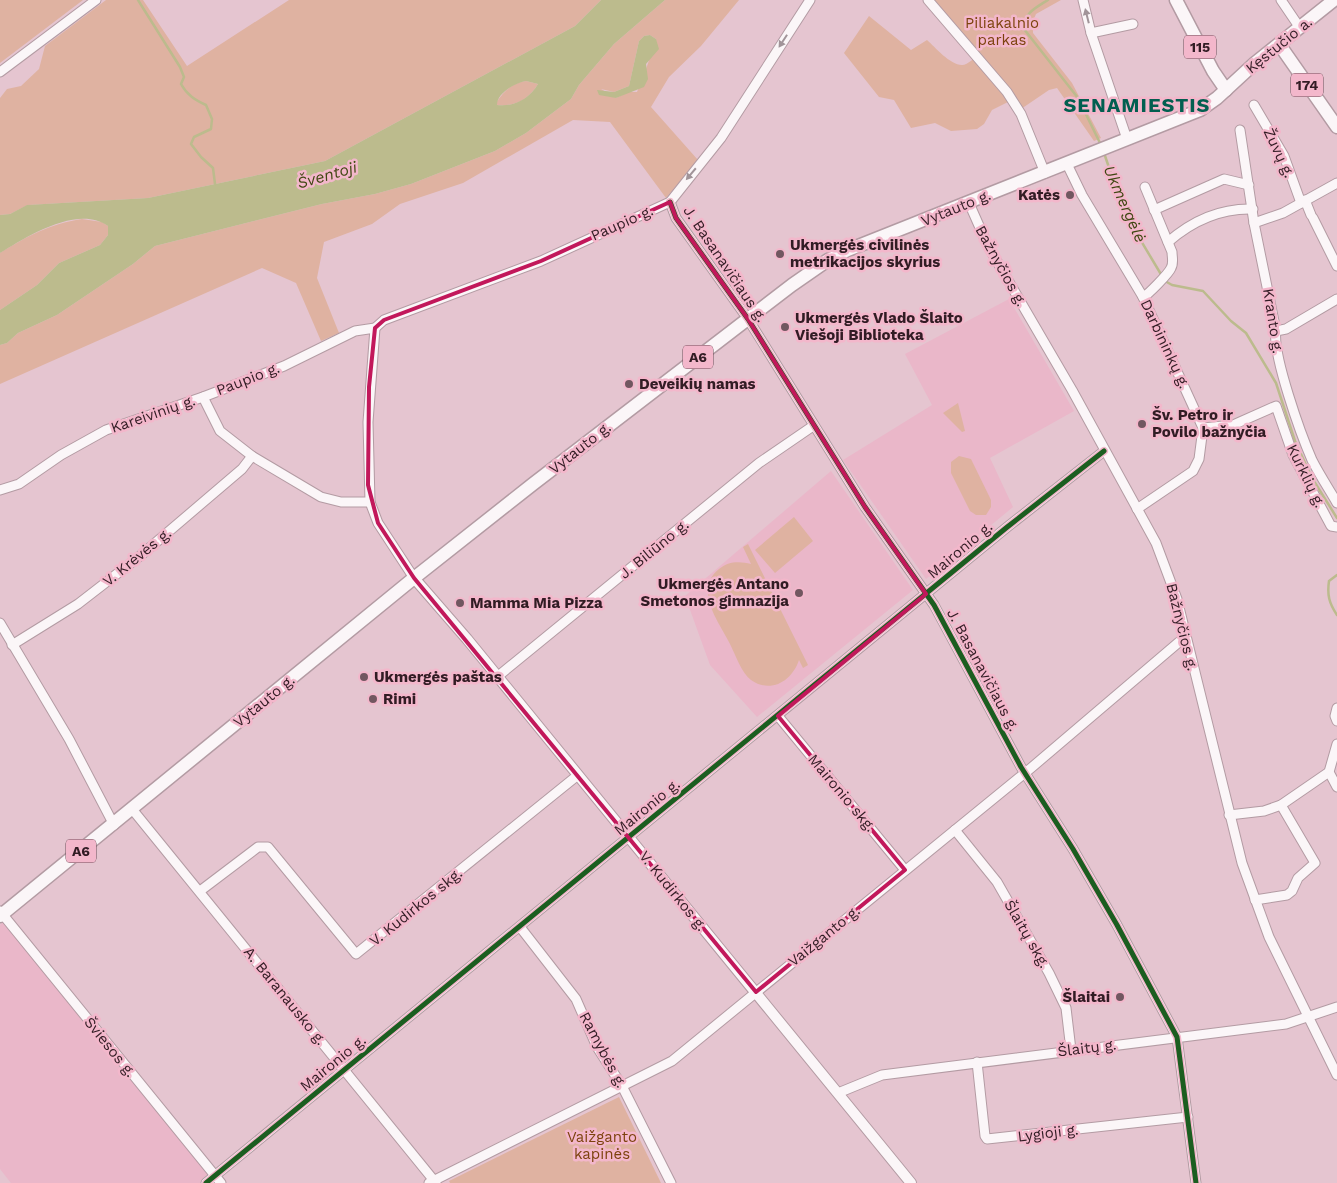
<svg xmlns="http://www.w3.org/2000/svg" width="1337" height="1183" font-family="'Work Sans',sans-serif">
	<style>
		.built { fill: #eab7c9 }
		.green { fill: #dfb2a1; fill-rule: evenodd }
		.water { fill: #bcbb8d; fill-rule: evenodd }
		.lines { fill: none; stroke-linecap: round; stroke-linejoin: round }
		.stream { stroke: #bcbb8d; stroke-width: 2.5 }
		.minor-casing { stroke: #b39ba3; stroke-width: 11 }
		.tertiary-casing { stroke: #b39ba3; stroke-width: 12 }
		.primary-casing { stroke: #b39ba3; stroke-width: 15 }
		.minor { stroke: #fbf6f8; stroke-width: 9 }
		.tertiary { stroke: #fbf6f8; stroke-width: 10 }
		.primary { stroke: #fbf6f8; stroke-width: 12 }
		.cycleway-casing { stroke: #f3b7cb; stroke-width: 8 }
		.cycleway { stroke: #1b5e20; stroke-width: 5 }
		.oneway { fill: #a19499 }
		.marked { fill: none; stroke: #c2185b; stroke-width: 4; stroke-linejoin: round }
		.poi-dot { fill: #715760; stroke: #f3b7cb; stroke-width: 2 }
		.labels { text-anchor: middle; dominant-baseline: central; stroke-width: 5; stroke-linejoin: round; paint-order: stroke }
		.shield { fill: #f3b7cb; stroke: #6c4a56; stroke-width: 1 }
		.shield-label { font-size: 14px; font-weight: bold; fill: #321c24 }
		.park-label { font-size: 15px; fill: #7c420d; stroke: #f3b7cb }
		.street-label { font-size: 15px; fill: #321c24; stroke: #f3b7cb }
		.poi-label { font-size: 15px; font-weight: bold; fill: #321c24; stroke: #f3b7cb; text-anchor: start }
		.water-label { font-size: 16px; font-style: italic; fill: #3f4611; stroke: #f3b7cb }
		.district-label { font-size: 20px; font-weight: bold; letter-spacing: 1px; fill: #025f50; stroke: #f3b7cb }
	</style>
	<rect width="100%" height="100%" fill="#e5c5d0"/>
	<g class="built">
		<path d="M 1009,299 L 1074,411 L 990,458 L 1013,507 L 926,579 L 843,460 L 932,405 L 905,354 Z"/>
		<path d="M 831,471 L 913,590 L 757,717 L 710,665 L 685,596 Z"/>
		<path d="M 4,921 L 218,1183 L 11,1183 L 0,1169 L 0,925 Z"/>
	</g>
	<g class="green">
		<path d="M 0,0 L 83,0 L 0,63 Z"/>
		<path d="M 106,0 L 143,0 L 187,66 L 289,0 L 601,0 L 575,26 L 325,161 L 148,198 L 28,205 L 10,214 L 0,215 L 0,98 L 7,89 L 21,86 L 39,69 L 45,46 Z"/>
		<path d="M 665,0 L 739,0 L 701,46 L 669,77 L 651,107 L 698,160 L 666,198 L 610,122 L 573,120 L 463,183 L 400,204 L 372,224 L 324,242 L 317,278 L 339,333 L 321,341 L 296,283 L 262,268 L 0,384 L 0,345 L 7,343 L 18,333 L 57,315 L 133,264 L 155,246 L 322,204 L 375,194 L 411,184 L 495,151 L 526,133 L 571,99 L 579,85 L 614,44 ZM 650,35 L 656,39 C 650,57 645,74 637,92 L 628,92 L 616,98 L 601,89 L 614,92 L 629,86 L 639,41 L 644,36 Z"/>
		<path d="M 933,0 L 1061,0 L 1036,14 L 1033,21 L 1033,33 L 1072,83 L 1101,138 L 1094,141 L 1057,88 L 1049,90 L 1021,109 L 1014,99 L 992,110 L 984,124 L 977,129 L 951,131 L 935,123 L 911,128 L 894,100 L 879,97 L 844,53 L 869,16 L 911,50 L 927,40 C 935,47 950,65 962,65 C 968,65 975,57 979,54 Z"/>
		<path d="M 526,81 L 538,84 C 529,99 515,107 497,105 L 496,103 C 504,91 512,83 526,81 Z"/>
		<path d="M 82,219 L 102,222 L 108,226 L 108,235 L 100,245 L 59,263 L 37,285 L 0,310 L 0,253 C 28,236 49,224 82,219 Z"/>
		<path d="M 958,403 L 965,431 L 962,432 L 943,413 Z"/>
		<path d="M 959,456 L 971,459 L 991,500 L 991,507 L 986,515 L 976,515 L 970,511 L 951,473 L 951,462 Z"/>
		<path d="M 794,517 L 813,541 L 775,573 L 755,550 Z"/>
		<path d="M 748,544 L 808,665 L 803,668 L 799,660 C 792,681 771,694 751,680 C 741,672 736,656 730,644 C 719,622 693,590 719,569 C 728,561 740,561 751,564 L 743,547 Z"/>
		<path d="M 619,1097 L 661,1183 L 450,1183 L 449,1181 Z"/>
	</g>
	<g class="water">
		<path d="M 601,0 L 665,0 L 614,44 L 579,85 L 571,99 L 526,133 L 495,151 L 411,184 L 375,194 L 322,204 L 155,246 L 133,264 L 57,315 L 18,333 L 7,343 L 0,345 L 0,310 L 37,285 L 59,263 L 100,245 L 108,235 L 108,226 C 78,204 26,237 0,253 L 0,215 L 10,214 L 27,205 L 148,198 L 325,161 L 575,26 ZM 526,81 L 538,84 C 529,99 514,107 497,105 C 497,93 515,83 526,81 Z"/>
		<path d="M 650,35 L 656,39 L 659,49 L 646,64 L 648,79 L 644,87 L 616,98 L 599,95 L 597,90 L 614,92 L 629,86 L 639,41 L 644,36 Z"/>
	</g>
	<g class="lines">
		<g class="stream">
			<path d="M 138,0 L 180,67 L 184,77 L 181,84 C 187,95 195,100 206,105 L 212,119 L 211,129 L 194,137 L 191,144 L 201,157 L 213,168 L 215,184"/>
			<path d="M 1048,0 C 1035,8 1024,13 1024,29 L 1078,98 L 1101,145"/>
			<path d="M 1104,153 L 1125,214 L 1162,276"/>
			<path d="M 1165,281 L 1172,285 L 1203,291 L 1231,321 L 1246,333 L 1276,383 L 1295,441 L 1312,478 L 1337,518"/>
			<path d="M 1337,575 L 1329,581 C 1327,595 1329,603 1337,615"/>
		</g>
		<g class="minor-casing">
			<g id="minor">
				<path d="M 928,0 L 1007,92 L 1021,114 L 1045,173"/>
				<path d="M 1083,0 L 1091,33 L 1127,139"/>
				<path d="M 1281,0 L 1300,28"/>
				<path d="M 1091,33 L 1133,24"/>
				<path d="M 0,72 L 96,0"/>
				<path d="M 1254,105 L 1284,156 L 1301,203"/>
				<path d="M 1240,130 L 1254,223 L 1276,331 C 1272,354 1301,435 1312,460 C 1319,474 1329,489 1337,503"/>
				<path d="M 1067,164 L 1082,195 L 1143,297 L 1203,428 L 1199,459 L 1193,471 L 1137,509"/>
				<path d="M 1305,200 L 1311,215"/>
				<path d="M 670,202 L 676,218 L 748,319 L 865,507 L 934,605 L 1021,767 L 1073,849 L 1117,925 L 1177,1037 L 1196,1183"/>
				<path d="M 969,203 L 988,246 L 1072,390 L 1156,543 L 1177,599 L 1242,863 L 1269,937 L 1337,1075"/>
				<path d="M 1154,210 L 1224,179 L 1249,185"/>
				<path d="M 1313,218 L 1337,266"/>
				<path d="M 1254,223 L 1283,213 L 1337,183"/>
				<path d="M 1168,242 C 1192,221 1220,208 1253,209"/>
				<path d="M 1143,297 C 1148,295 1169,273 1171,268 C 1174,263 1172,257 1172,252 L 1145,187"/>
				<path d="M 375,328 L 368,422 L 370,502 L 378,523 L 414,578"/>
				<path d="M 1276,331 L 1286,329 L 1337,299"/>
				<path d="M 203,397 L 220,431 L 252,456 L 321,497 L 341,502 L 370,502"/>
				<path d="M 1203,428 L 1233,425 L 1276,406 L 1293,455 L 1331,526 L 1337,527"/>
				<path d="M 0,490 L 19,484 L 61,455 L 106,430 L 203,397 L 284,366 L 355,331 L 375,328 L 384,320 L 541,261 L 670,202 L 721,138 L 810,0"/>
				<path d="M 0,623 L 69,739 L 114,825"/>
				<path d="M 12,645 L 78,604 L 140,556 L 242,469 L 252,456"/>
				<path d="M 497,677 L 759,463 L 813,426"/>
				<path d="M 1337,708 L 1335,716 L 1337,721"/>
				<path d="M 778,716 L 905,870"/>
				<path d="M 1329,772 L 1337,787"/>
				<path d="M 132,809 L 436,1183"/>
				<path d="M 1229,815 L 1264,811 L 1281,805 L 1329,772 L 1337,744"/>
				<path d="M 955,830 L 997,882 L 1049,973 L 1066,1008 L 1071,1050"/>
				<path d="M 200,891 L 258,847 L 268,847 L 356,954 L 578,775"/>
				<path d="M 1255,900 L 1287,895 L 1292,891 L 1298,878 L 1315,863 L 1281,805"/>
				<path d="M 0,911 L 221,1183"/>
				<path d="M 520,927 L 576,999 L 597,1047 L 622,1086 L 671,1183"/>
				<path d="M 977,1062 L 985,1136 L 987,1139 L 1188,1117"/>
				<path d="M 838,1093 L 882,1075 L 1286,1024 L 1337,1007"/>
				<path d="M 206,1183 L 1006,528 L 1104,451"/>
				<path d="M 429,1183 L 672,1061 L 1031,768 L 1179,642 L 1186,639"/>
			</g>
		</g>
		<g class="tertiary-casing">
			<path id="tertiary" d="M 414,578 L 467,639 L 911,1183"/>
		</g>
		<g class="primary-casing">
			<g id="primary">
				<path d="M 1176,0 L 1213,71 L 1226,90"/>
				<path d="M 1279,44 L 1337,127"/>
				<path d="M 0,916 L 414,578 L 533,484 L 792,285 L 828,260 L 848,250 L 1200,110 L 1217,98 L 1255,63 L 1334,0"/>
			</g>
		</g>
		<use href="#minor" class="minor"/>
		<use href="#tertiary" class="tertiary"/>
		<use href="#primary" class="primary"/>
		<g class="cycleway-casing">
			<g id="cycleway">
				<path d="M 670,202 L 676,218 L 748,319 L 865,507 L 934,605 L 1021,767 L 1073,849 L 1117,925 L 1177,1037 L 1196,1183"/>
				<path d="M 206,1183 L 1006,528 L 1104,451"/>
			</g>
		</g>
		<use href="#cycleway" class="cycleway"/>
	</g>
	<defs><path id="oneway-solid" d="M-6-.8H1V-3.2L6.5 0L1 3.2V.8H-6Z" transform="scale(1.25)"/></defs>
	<g class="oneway">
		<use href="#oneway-solid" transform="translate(1087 16) rotate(-104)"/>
		<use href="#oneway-solid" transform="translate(783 41) rotate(123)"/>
		<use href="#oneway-solid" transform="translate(691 174) rotate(130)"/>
	</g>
	<path class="marked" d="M 670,202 L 676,218 L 748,319 L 865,507 L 926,594 L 778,716 L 905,870 L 756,992 L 414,578 L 378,523 L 368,485 L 369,387 L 375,328 L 384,320 L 541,261 Z"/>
	<g class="poi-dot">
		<circle cx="1070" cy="195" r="5"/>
		<circle cx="780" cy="254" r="5"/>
		<circle cx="785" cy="327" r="5"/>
		<circle cx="629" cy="384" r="5"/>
		<circle cx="1142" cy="424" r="5"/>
		<circle cx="799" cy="593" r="5"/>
		<circle cx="460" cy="603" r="5"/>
		<circle cx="364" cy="677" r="5"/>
		<circle cx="373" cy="699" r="5"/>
		<circle cx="1120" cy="997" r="5"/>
	</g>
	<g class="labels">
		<g class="shield">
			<rect x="1184" y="35.5" width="32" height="23" rx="4"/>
			<rect x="1291" y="73.5" width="32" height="23" rx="4"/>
			<rect x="683" y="345.5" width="30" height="23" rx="4"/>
			<rect x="66" y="839.5" width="30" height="23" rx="4"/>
		</g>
		<g class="shield-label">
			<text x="1200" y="47">115</text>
			<text x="1307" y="85">174</text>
			<text x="698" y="357">A6</text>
			<text x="81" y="851">A6</text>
		</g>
		<g class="park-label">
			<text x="1002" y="23">Piliakalnio<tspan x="1002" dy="17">parkas</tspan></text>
			<text x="602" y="1137">Vaižganto<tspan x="602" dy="17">kapinės</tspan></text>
		</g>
		<g class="street-label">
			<text transform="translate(1279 45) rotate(-39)">Kęstučio a.</text>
			<text transform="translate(1279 153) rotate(65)">Žuvų g.</text>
			<text transform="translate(956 208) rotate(-22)">Vytauto g.</text>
			<text transform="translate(622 223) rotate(-24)">Paupio g.</text>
			<text transform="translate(725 264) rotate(56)">J. Basanavičiaus g.</text>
			<text transform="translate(1001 266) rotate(61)">Bažnyčios g.</text>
			<text transform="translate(1273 321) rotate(81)">Kranto g.</text>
			<text transform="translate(1165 344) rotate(65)">Darbininkų g.</text>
			<text transform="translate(248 379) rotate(-21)">Paupio g.</text>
			<text transform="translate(153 414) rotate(-19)">Kareivinių g.</text>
			<text transform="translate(580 448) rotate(-38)">Vytauto g.</text>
			<text transform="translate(1306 476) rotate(64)">Kurklių g.</text>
			<text transform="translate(654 549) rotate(-39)">J. Biliūno g.</text>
			<text transform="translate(960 550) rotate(-40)">Maironio g.</text>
			<text transform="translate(137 557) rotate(-39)">V. Krėvės g.</text>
			<text transform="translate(1182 627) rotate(76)">Bažnyčios g.</text>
			<text transform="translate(983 670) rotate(62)">J. Basanavičiaus g.</text>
			<text transform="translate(264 701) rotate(-39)">Vytauto g.</text>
			<text transform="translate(842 793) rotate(50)">Maironio skg.</text>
			<text transform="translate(647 807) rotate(-39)">Maironio g.</text>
			<text transform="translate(673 891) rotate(51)">V. Kudirkos g.</text>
			<text transform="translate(416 907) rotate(-39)">V. Kudirkos skg.</text>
			<text transform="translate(1027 934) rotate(60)">Šlaitų skg.</text>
			<text transform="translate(824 936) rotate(-39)">Vaižganto g.</text>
			<text transform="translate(285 996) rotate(51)">A. Baranausko g.</text>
			<text transform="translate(110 1047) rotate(51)">Šviesos g.</text>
			<text transform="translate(1087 1048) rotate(-7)">Šlaitų g.</text>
			<text transform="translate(603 1050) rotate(62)">Ramybės g.</text>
			<text transform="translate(333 1063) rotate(-39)">Maironio g.</text>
			<text transform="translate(1048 1133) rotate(-7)">Lygioji g.</text>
		</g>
		<g class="poi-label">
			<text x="1060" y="195" text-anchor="end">Katės</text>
			<text x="790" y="245">Ukmergės civilinės<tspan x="790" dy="17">metrikacijos skyrius</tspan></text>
			<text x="795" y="318">Ukmergės Vlado Šlaito<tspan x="795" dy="17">Viešoji Biblioteka</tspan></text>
			<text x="639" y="384">Deveikių namas</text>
			<text x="1152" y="415">Šv. Petro ir<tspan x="1152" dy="17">Povilo bažnyčia</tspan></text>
			<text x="789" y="584" text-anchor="end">Ukmergės Antano<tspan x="789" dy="17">Smetonos gimnazija</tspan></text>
			<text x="470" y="603">Mamma Mia Pizza</text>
			<text x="374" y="677">Ukmergės paštas</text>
			<text x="383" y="699">Rimi</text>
			<text x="1110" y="997" text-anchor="end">Šlaitai</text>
		</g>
		<g class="water-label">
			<text transform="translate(327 175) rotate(-16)">Šventoji</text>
			<text transform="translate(1125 204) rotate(66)">Ukmergėlė</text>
		</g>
		<g class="district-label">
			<text x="1137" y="105">SENAMIESTIS</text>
		</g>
	</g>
</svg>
